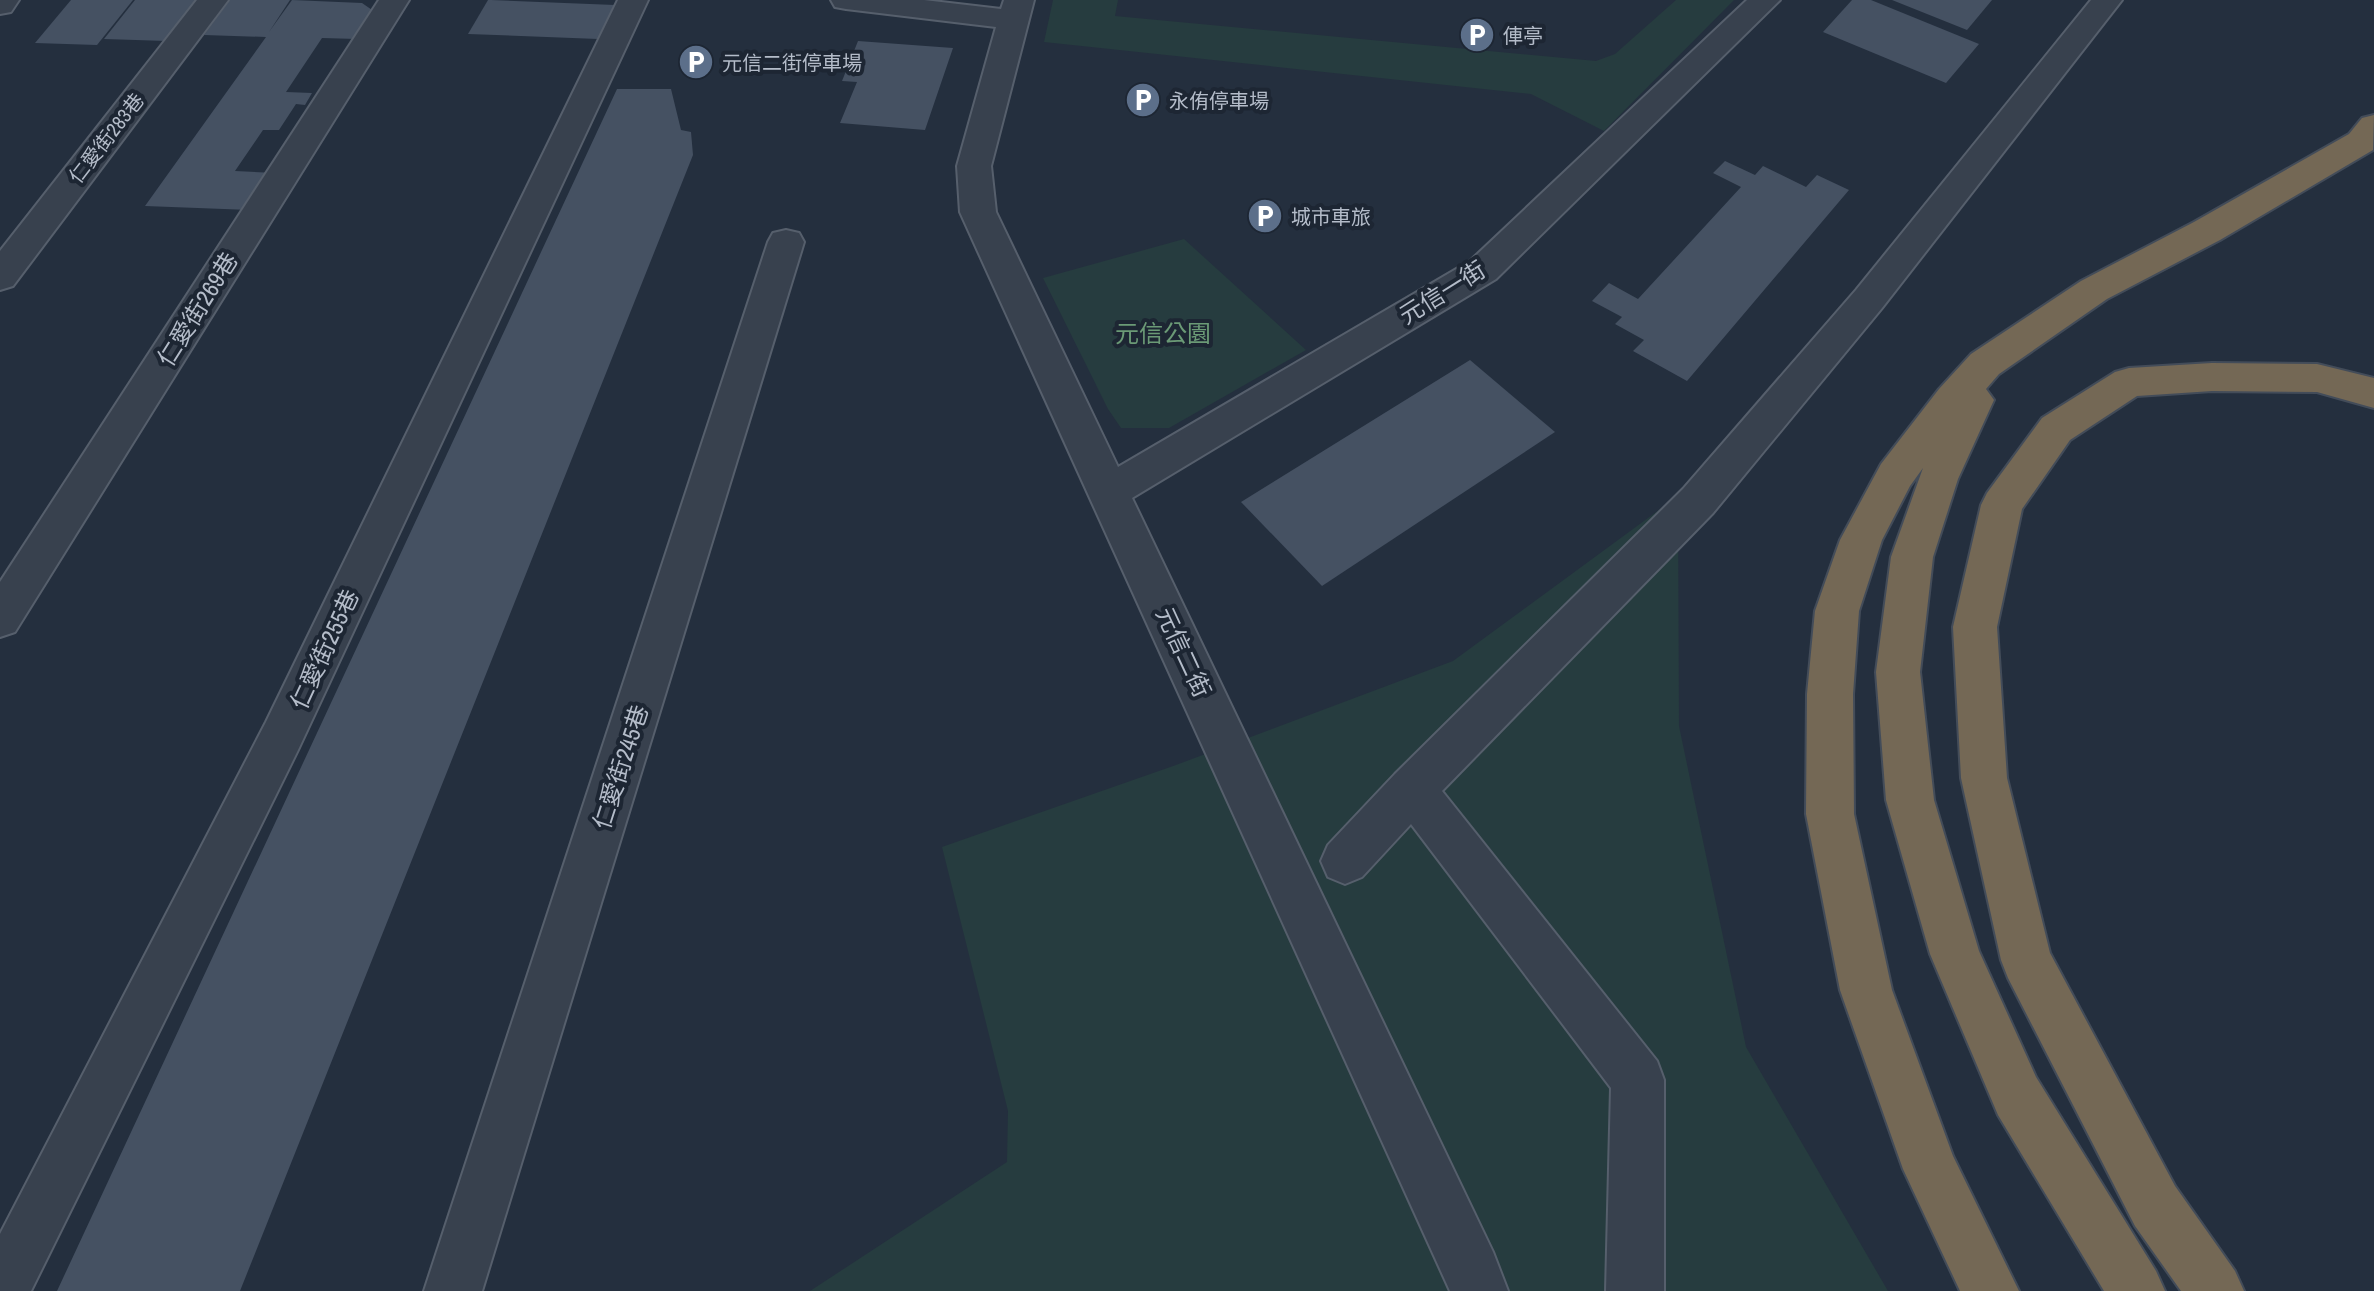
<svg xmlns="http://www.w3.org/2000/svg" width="2374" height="1291" font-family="'Archivo Narrow','Noto Sans TC',sans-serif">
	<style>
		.green { fill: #263c3f }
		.building { fill: #455162 }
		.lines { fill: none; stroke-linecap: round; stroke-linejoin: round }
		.minor-casing { stroke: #565f6c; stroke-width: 4 }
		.highway-casing { stroke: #434c59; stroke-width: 4 }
		.minor { fill: #38414e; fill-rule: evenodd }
		.highway { fill: #746855; fill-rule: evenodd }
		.labels { text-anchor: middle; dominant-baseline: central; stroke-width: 8; stroke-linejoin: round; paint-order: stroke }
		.far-poi-label { font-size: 20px; fill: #b4bcc9; stroke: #1d2633; text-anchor: start }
		.far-street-label { font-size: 20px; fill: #b4bcc9; stroke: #1d2633 }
		.street-label { font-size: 24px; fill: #b4bcc9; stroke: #1d2633 }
		.park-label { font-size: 24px; fill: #6b9a76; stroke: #1d2633 }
	</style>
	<rect width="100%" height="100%" fill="#242f3e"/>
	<g class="green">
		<path d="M 1053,0 L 1118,0 L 1115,16 L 1596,61 L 1615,54 L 1676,0 L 1734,0 L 1604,131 L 1531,94 L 1044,42 Z"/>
		<path d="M 1184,239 L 1306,350 L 1169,428 L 1121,428 L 1108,409 L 1043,278 Z"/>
		<path d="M 1678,496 L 1679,726 L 1746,1047 L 1888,1291 L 810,1291 L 1007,1162 L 1008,1111 L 942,847 L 1176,765 L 1453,661 Z"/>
	</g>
	<g class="building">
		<path d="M 71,0 L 133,0 L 97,45 L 35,43 Z"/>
		<path d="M 135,0 L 198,0 L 167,41 L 104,39 Z"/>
		<path d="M 230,0 L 290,0 L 269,32 L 292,0 L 362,3 L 375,12 L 357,39 L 322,38 L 286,92 L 312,93 L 305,105 L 296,104 L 279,130 L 263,130 L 235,171 L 275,173 L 250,210 L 145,206 L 266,37 L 204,35 Z"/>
		<path d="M 488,0 L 491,0 L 615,5 L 598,39 L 468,34 Z"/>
		<path d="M 1852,0 L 1871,0 L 1979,44 L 1946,83 L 1823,32 Z"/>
		<path d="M 1892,0 L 1992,0 L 1967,30 Z"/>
		<path d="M 858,41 L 953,48 L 925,130 L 840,123 L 857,82 L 842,81 Z"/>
		<path d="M 617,89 L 671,89 L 681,130 L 691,132 L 693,155 L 240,1291 L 57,1291 Z"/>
		<path d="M 1725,161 L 1755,175 L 1763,166 L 1806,187 L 1817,175 L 1849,190 L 1687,381 L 1633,351 L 1644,340 L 1615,324 L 1622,317 L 1592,301 L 1609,283 L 1638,299 L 1741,187 L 1713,173 Z"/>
		<path d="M 1470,360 L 1555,432 L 1322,586 L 1241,502 Z"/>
	</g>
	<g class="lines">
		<g class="minor-casing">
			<g id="minor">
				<path d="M 0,0 L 19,0 L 11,12 L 0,14 Z"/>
				<path d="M 197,0 L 228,0 L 13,286 L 0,290 L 0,251 Z"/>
				<path d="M 379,0 L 409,0 L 15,632 L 0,637 L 0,582 Z"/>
				<path d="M 618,0 L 648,0 L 298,750 L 31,1291 L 0,1291 L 0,1234 L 266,722 Z"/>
				<path d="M 831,0 L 924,0 L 1001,9 L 1004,0 L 1034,0 L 991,166 L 996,212 L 1118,467 L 1470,261 L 1747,0 L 1780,0 L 1496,279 L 1132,498 L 1493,1252 L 1508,1291 L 1450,1291 L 960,212 L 957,166 L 996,27 L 846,9 L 835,7 Z"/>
				<path d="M 2091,0 L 2122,0 L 1882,308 L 1713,513 L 1442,791 L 1657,1061 L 1664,1080 L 1664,1291 L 1606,1291 L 1611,1088 L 1411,824 L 1362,877 L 1345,884 L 1328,877 L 1321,861 L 1328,845 L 1395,774 L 1683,489 L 1856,290 Z"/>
				<path d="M 786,230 L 799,233 L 804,242 L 482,1291 L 424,1291 L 768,242 L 773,233 Z"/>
			</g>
		</g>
		<g class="highway-casing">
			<g id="highway">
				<path d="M 2374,115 L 2373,150 L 2220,240 L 2107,299 L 1999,374 L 1986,389 L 1994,400 L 1958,479 L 1933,557 L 1920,672 L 1934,800 L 1979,951 L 2036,1077 L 2156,1271 L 2165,1291 L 2104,1291 L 1998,1115 L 1930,954 L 1886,800 L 1876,672 L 1891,557 L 1923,468 L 1910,486 L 1882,540 L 1859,611 L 1853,694 L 1854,814 L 1892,990 L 1953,1156 L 2019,1291 L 1960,1291 L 1903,1169 L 1840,990 L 1806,814 L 1807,694 L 1815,611 L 1840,540 L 1881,464 L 1939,389 L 1971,354 L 2081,281 L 2194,222 L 2349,134 L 2362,118 Z"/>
				<path d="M 2212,363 L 2317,364 L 2374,378 L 2374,408 L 2317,392 L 2212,391 L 2137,396 L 2070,440 L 2022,509 L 1997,627 L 2007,778 L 2050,953 L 2175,1186 L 2235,1271 L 2244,1291 L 2181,1291 L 2135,1226 L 2008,978 L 2001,960 L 1961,778 L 1953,627 L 1981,505 L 1987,493 L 2042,418 L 2115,372 L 2129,368 Z"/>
			</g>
		</g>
		<use href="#minor" class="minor"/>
		<use href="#highway" class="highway"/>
	</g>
	<defs>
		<g id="parking-disc" transform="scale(1.8)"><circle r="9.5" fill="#5c6f8a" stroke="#1d2633"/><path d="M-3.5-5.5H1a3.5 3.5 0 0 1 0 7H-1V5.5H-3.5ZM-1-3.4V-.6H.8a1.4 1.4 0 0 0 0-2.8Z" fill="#fff"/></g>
	</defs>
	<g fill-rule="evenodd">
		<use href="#parking-disc" x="1477" y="35"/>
		<use href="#parking-disc" x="696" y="62"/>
		<use href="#parking-disc" x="1143" y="100"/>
		<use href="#parking-disc" x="1265" y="216"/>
	</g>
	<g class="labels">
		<g class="far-poi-label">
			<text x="1503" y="35">俥亭</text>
			<text x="722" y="62">元信二街停車場</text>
			<text x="1169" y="100">永侑停車場</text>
			<text x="1291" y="216">城市車旅</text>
		</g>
		<g class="far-street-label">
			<text transform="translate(106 138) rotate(-52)">仁愛街283巷</text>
		</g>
		<g class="street-label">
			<text transform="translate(1442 292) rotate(-32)">元信一街</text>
			<text transform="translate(197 309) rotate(-58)">仁愛街269巷</text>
			<text transform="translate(324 649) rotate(-65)">仁愛街255巷</text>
			<text transform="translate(1184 652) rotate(65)">元信二街</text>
			<text transform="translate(620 767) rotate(-72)">仁愛街245巷</text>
		</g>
		<g class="park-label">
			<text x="1163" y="333">元信公園</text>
		</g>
	</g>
</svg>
